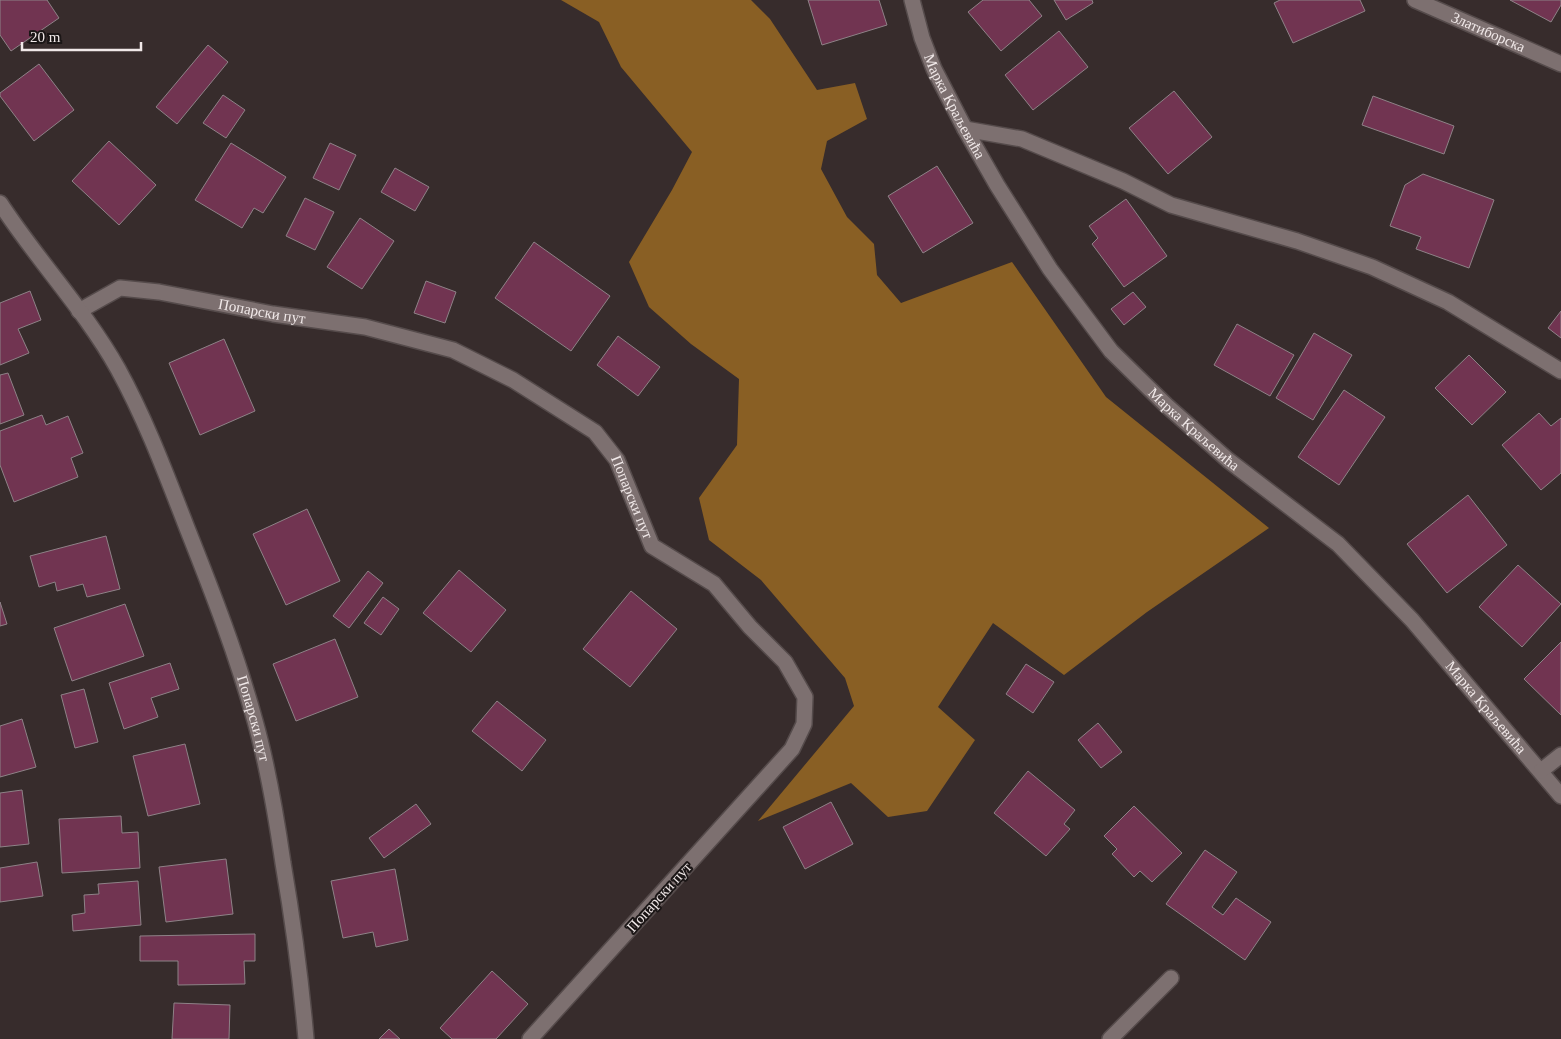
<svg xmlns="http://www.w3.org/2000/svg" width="1561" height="1039" font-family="Georgia,serif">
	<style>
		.forest { fill: #895f24 }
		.building { fill: #713451; stroke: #8e8287 }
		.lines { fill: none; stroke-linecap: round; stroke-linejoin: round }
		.street-casing { stroke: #554b4b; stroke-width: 18 }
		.secondary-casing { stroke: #554b4b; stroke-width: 18 }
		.street { stroke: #7d7070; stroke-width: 15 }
		.secondary { stroke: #7d7070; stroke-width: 15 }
		.labels { text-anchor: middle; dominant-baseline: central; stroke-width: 4; stroke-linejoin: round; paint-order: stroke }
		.street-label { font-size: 15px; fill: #f0e8e8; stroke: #1b1616 }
	</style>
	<rect width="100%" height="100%" fill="#372c2c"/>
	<path class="forest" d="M 561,0 L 751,0 L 770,19 L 817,90 L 855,83 L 867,119 L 827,141 L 821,169 L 847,217 L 874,244 L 877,275 L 901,303 L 1012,262 L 1106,397 L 1269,528 L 1147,612 L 1064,675 L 993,623 L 938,707 L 975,740 L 927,811 L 888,817 L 851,783 L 758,821 L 854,706 L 845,678 L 761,580 L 709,540 L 699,498 L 737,445 L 739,379 L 691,344 L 649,307 L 629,262 L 672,190 L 692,152 L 621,67 L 599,22 Z"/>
	<g class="building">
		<path d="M 0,0 L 47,0 L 59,18 L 11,51 L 0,35 Z"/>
		<path d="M 808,0 L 879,0 L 887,25 L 822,45 Z"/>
		<path d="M 983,0 L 1029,0 L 1042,16 L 1001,51 L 968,12 Z"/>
		<path d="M 1054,0 L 1092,0 L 1093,3 L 1066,20 Z"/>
		<path d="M 1280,0 L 1360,0 L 1365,11 L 1293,43 L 1274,3 Z"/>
		<path d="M 1510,0 L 1561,0 L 1561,5 L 1551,22 Z"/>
		<path d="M 1059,31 L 1088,67 L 1033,110 L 1005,75 Z"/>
		<path d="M 208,45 L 228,62 L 177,124 L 156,107 Z"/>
		<path d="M 39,64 L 74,110 L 34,141 L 0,96 L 0,93 Z"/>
		<path d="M 1174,91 L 1212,137 L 1168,174 L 1129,128 Z"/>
		<path d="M 223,95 L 245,110 L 226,138 L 203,123 Z"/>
		<path d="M 1373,96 L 1454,126 L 1444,154 L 1362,125 Z"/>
		<path d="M 109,141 L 156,185 L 119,225 L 72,181 Z"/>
		<path d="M 231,143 L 286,177 L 263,213 L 254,208 L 242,228 L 195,200 Z"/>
		<path d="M 330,143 L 356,155 L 339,190 L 313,178 Z"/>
		<path d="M 937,166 L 973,223 L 923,253 L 888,196 Z"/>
		<path d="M 395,168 L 429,187 L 415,211 L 381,192 Z"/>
		<path d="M 1423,174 L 1494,200 L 1469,268 L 1416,249 L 1421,237 L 1390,226 L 1405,185 Z"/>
		<path d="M 305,198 L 334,212 L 315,250 L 286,236 Z"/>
		<path d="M 1126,199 L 1167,256 L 1124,287 L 1092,244 L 1098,238 L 1089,226 Z"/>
		<path d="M 360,218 L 394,241 L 362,289 L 327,267 Z"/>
		<path d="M 534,242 L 610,296 L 571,351 L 495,298 Z"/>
		<path d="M 426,281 L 456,292 L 445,323 L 414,313 Z"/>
		<path d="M 30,291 L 41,320 L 18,329 L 29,353 L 0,365 L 0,303 Z"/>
		<path d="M 1133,292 L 1146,307 L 1124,325 L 1111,309 Z"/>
		<path d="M 1561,311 L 1561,338 L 1548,328 Z"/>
		<path d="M 1237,324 L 1294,355 L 1270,396 L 1214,365 Z"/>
		<path d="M 1314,333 L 1352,355 L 1313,420 L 1276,398 Z"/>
		<path d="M 618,336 L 660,367 L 638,396 L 597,365 Z"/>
		<path d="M 224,339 L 255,411 L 200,435 L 169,363 Z"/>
		<path d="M 1469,355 L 1506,392 L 1472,425 L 1435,388 Z"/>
		<path d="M 8,373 L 24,415 L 0,424 L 0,375 Z"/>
		<path d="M 1344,390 L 1385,417 L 1339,485 L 1298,457 Z"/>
		<path d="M 1539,413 L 1551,426 L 1561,418 L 1561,473 L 1541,490 L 1502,445 Z"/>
		<path d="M 42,415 L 46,425 L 68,416 L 83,453 L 71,458 L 78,477 L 14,502 L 0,465 L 0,431 Z"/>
		<path d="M 1468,495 L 1507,545 L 1447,593 L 1407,544 Z"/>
		<path d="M 307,509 L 340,581 L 286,605 L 253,534 Z"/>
		<path d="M 106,536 L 120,589 L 87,597 L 83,584 L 57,591 L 55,582 L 39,587 L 30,556 Z"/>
		<path d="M 1518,565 L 1561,604 L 1522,647 L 1479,607 Z"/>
		<path d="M 459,570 L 506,610 L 471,652 L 423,613 Z"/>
		<path d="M 368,571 L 383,583 L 349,628 L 333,616 Z"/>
		<path d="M 631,591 L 677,629 L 630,687 L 583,649 Z"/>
		<path d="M 383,597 L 399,609 L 381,635 L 364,623 Z"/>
		<path d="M 0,602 L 7,624 L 0,626 Z"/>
		<path d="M 125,604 L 144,656 L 72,681 L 54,628 Z"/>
		<path d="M 335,639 L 358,697 L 296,721 L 273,664 Z"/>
		<path d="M 1561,642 L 1561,715 L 1524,679 Z"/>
		<path d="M 170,663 L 179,689 L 151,698 L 158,717 L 124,729 L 109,683 Z"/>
		<path d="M 1026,664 L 1054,682 L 1033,713 L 1006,694 Z"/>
		<path d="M 84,689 L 98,742 L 75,748 L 61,695 Z"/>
		<path d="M 497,701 L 546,740 L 522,771 L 472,731 Z"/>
		<path d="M 22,719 L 36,767 L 0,777 L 0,726 Z"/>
		<path d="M 1098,723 L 1122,752 L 1101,768 L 1078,740 Z"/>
		<path d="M 185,744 L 200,804 L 148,816 L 133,756 Z"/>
		<path d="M 1028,771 L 1075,810 L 1064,824 L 1070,829 L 1046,856 L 994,813 Z"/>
		<path d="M 22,790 L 29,844 L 0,847 L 0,793 Z"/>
		<path d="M 831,802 L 853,844 L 805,869 L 783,827 Z"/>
		<path d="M 416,804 L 431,824 L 384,858 L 369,838 Z"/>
		<path d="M 1134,806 L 1182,853 L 1152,882 L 1140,871 L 1134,877 L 1112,854 L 1117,849 L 1104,836 Z"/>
		<path d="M 121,816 L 122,833 L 138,832 L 140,868 L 62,873 L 59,819 Z"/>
		<path d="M 1205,850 L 1237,872 L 1212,907 L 1223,915 L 1236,898 L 1271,922 L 1245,960 L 1166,904 Z"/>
		<path d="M 226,859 L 233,914 L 166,922 L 159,867 Z"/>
		<path d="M 37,862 L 43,896 L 0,902 L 0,868 Z"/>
		<path d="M 395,869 L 408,940 L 376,947 L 373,932 L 343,938 L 331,881 Z"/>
		<path d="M 138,881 L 141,925 L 73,931 L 72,915 L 85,913 L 84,895 L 99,894 L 98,884 Z"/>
		<path d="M 255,934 L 255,961 L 244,961 L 245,984 L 178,985 L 178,961 L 140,961 L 140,936 Z"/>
		<path d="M 492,971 L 528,1004 L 496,1039 L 452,1039 L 440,1028 Z"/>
		<path d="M 174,1003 L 230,1005 L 229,1039 L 172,1039 Z"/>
		<path d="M 389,1029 L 400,1039 L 379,1039 Z"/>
	</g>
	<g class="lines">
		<g class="street-casing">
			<g id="street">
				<path id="s1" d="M 912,0 L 922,38 L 934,69 L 965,129 L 997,185 L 1050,269 L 1111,351 L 1166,405 L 1228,460 L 1338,544 L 1412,620 L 1561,796"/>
				<path id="s2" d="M 1415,0 L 1561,64"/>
				<path d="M 965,129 L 1022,139 L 1123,181 L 1171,205 L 1297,241 L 1372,267 L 1448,302 L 1561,371"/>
				<path id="s3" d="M 79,311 L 120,288 L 159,292 L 273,314 L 365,327 L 453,350 L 513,380 L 595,432 L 617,460 L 652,546 L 714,584 L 750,627 L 785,662 L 805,697 L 804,724 L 792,749 L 530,1039"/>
				<path d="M 1541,771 L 1561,755"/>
				<path d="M 1110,1039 L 1171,978"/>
			</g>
		</g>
		<g class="secondary-casing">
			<g id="secondary">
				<path id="s4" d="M 0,203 C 37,260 85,310 118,369 C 146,420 166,474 187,528 C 212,591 237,655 255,721 C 268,767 276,815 283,863 C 293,921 301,980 306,1039"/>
			</g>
		</g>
		<use href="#street" class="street"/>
		<use href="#secondary" class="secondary"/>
	</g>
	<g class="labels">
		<g class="street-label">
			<text stroke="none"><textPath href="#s2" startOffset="80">Златиборска</textPath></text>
			<text stroke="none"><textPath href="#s1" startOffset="115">Марка Краљевића</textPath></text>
			<text stroke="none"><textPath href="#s3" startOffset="191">Попарски пут</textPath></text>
			<text stroke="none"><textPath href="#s1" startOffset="520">Марка Краљевића</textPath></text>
			<text stroke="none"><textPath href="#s3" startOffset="626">Попарски пут</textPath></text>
			<text stroke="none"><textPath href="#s1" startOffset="925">Марка Краљевића</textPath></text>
			<text stroke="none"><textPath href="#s4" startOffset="579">Попарски пут</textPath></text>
			<text transform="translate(659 897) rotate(-48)">Попарски пут</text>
		</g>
	</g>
	<path d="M22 42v8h119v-8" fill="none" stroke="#f0e8e8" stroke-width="2.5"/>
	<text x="30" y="42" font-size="15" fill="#f0e8e8" stroke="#1b1616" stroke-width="4" paint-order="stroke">20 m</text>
</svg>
